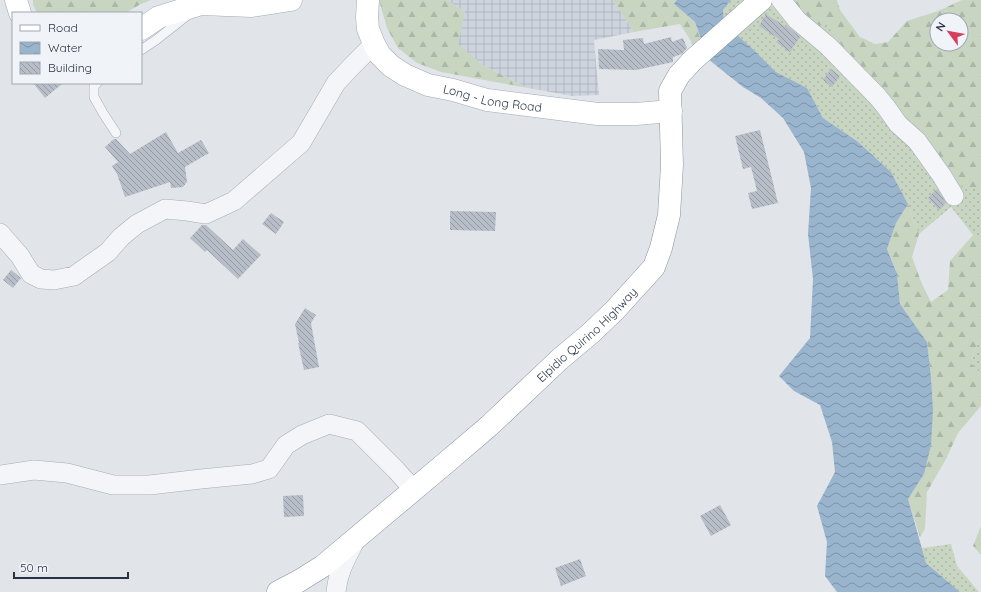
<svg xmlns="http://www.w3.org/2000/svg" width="981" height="592" font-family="Quicksand,sans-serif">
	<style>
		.industrial { fill: url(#industrial-grid) }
		.grass { fill: url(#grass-dots) }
		.forest { fill: url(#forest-firs); fill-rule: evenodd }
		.water { fill: url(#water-waves) }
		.building { fill: url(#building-back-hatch) }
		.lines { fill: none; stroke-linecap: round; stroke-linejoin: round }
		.lane-casing { stroke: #a6acb5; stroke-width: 10 }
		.street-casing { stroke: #a6acb5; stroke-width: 20 }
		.primary-casing { stroke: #9faab7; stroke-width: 23 }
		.highway-casing { stroke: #8793a2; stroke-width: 23 }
		.lane { stroke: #f4f5f8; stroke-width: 9 }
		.street { stroke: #f4f5f8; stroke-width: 19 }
		.primary { stroke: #fff; stroke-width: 22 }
		.highway { stroke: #fff; stroke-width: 22 }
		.labels { text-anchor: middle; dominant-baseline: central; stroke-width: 3.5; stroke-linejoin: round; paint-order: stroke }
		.street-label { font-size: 12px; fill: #283343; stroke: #f0f4f8 }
	</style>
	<defs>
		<pattern id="industrial-grid" width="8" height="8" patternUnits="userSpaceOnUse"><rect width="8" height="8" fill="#ced4dd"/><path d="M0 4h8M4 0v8" fill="none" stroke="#b1b6bf"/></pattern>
		<pattern id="grass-dots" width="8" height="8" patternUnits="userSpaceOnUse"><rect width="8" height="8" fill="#c7d5c1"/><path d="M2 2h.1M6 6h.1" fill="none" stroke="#abb7a7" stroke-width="1.8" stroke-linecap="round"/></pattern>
		<pattern id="forest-firs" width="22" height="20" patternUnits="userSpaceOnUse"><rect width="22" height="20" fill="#c7d5c1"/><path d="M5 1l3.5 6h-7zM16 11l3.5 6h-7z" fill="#abb7a7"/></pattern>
		<pattern id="water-waves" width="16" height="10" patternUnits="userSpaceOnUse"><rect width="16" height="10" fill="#99b4cd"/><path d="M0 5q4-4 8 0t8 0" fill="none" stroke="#7d93a8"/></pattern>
		<pattern id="building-back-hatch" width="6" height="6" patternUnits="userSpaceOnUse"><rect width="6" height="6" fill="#b7bec8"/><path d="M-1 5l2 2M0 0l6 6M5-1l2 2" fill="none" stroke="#959ba4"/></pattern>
	</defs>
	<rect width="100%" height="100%" fill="#e1e5ea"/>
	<path class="industrial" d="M 447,0 L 613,0 L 634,32 L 594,40 L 599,95 L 572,96 L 528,88 L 484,66 L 457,44 L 465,12 Z"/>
	<g class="grass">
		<path d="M 731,0 L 743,0 L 736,6 L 724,21 L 723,10 Z"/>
		<path d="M 786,0 L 826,23 L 837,39 L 981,189 L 981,245 L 951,207 L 919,234 L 908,204 L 891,172 L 857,141 L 823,118 L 807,88 L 776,72 L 755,51 L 736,34 L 757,13 Z"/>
		<path d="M 981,339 L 981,375 L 970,362 L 978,343 Z"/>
		<path d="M 951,544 L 957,566 L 979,592 L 960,592 L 926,563 L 922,548 Z"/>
	</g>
	<g class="forest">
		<path d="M 33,0 L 151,0 L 141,4 L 125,13 L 37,13 L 33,5 Z"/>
		<path d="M 379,0 L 447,0 L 465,12 L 458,44 L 484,66 L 528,88 L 441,72 L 417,63 L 398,48 L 387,28 Z"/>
		<path d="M 613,0 L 677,0 L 675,5 L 695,22 L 701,41 L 693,49 L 691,41 L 680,24 L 634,32 Z"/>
		<path d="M 786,0 L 837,0 L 840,10 L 860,37 L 875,44 L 888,42 L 907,21 L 938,11 L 962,0 L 981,0 L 981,189 L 979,188 L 968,190 L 945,173 L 854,61 L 837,39 L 826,23 L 815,28 ZM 937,20 L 961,20 L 961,44 L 937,44 Z"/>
		<path d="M 908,204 L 919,234 L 912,257 L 922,284 L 931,302 L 948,290 L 950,261 L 973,235 L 981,245 L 981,339 L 978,343 L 970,362 L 981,375 L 981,406 L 958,433 L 946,459 L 927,492 L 925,529 L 920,537 L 908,499 L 924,474 L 933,409 L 931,377 L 927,342 L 900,304 L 897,274 L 887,249 L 896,223 Z"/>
		<path d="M 981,526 L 981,555 L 973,546 Z"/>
	</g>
	<path class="water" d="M 677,0 L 731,0 L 723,10 L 724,21 L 736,34 L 755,51 L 776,72 L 807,88 L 823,118 L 857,141 L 891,172 L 908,204 L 896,223 L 887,249 L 897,274 L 900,304 L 927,342 L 931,377 L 933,409 L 931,445 L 924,474 L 908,499 L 926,563 L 960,592 L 837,592 L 825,576 L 827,542 L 817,506 L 835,472 L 832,442 L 820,405 L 794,391 L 779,376 L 810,338 L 813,279 L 808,234 L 811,188 L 804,152 L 783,118 L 761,98 L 743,87 L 708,59 L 695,22 L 674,4 Z"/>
	<g class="building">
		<path d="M 766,14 L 786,27 L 787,26 L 800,37 L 790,52 L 776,42 L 779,39 L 759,26 Z"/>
		<path d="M 671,37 L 672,42 L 683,38 L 687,48 L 682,54 L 673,57 L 673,62 L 636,70 L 599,69 L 598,49 L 624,50 L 623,40 L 643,38 L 644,44 Z"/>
		<path d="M 831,69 L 840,76 L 832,87 L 823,80 Z"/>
		<path d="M 33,83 L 63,83 L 45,98 Z"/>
		<path d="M 760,130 L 778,203 L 752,209 L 748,193 L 757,191 L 751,167 L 743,169 L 735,136 Z"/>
		<path d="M 166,132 L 178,153 L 201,140 L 209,153 L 185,167 L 187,182 L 183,187 L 171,188 L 170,182 L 125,197 L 117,174 L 112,166 L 118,162 L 105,147 L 114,139 L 116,139 L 130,154 Z"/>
		<path d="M 937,189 L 946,203 L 939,210 L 928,198 Z"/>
		<path d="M 450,211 L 496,212 L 495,231 L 450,230 Z"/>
		<path d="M 271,213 L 284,222 L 276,234 L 262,224 Z"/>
		<path d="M 202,225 L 206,225 L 233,250 L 243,239 L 261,255 L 238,279 L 207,250 L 205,252 L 190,238 Z"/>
		<path d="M 11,270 L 21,278 L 13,288 L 3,280 Z"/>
		<path d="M 305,308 L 316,315 L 311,323 L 319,367 L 304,370 L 298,343 L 299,343 L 295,324 Z"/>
		<path d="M 303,495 L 304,516 L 284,517 L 283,496 Z"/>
		<path d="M 720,505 L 731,525 L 711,536 L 700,516 Z"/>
		<path d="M 580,559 L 586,576 L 561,586 L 555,568 Z"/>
	</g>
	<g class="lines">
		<g class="lane-casing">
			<g id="lane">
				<path d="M 141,50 L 156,40 L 189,14"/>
				<path d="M 97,83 L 94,86 L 94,97 L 103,113 L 116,133"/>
			</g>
		</g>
		<g class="street-casing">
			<g id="street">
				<path d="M 781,0 L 797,20 L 828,46 L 877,96 L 886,107 L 898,124 L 917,141 L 942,176 L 954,196"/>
				<path d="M 0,233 L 20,256 L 31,274 L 41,279 L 54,280 L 74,276 L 108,252 L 121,237 L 137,224 L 165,209 L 187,211 L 206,214 L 234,201 L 301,143 L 336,83 L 352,66 L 374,44"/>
				<path d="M 0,475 L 34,470 L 67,473 L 113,485 L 150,485 L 201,479 L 252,474 L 269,469 L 286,445 L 302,435 L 329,424 L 357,431 L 396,470 L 414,490"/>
				<path d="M 336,592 C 338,571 346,559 355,541"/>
			</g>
		</g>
		<g class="primary-casing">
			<g id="primary">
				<path d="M 16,0 L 20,13"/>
				<path id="s1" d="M 368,0 L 367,17 L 368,29 L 374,44 L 380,55 L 391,66 L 405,75 L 428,85 L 453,90 L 487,100 L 598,114 L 636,114 L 671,111"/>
				<path d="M 141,29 L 159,17 L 172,13 L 201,4 L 252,6 L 291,0"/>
			</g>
		</g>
		<g class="highway-casing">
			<g id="highway">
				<path id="s2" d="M 278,592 L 299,581 L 323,566 L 448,461 L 489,426 L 560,359 L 591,333 L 615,310 L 654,267 L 661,248 L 669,215 L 672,165 L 670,91 L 679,75 L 693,60 L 761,0"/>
			</g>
		</g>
		<use href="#lane" class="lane"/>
		<use href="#street" class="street"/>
		<use href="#primary" class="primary"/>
		<use href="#highway" class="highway"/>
	</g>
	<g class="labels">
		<g class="street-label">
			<text stroke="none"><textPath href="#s1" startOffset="181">Long - Long Road</textPath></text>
			<text stroke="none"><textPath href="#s2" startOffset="403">Elpidio Quirino Highway</textPath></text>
		</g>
	</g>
	<rect x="12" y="12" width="130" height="72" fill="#f0f4f8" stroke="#a0a7b0"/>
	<rect x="20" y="25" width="20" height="6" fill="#ffffff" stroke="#a0a7b0"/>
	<text x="48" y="32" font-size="12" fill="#283343">Road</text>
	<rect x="20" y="42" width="20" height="12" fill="url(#water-waves)" stroke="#a0a7b0"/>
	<text x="48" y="52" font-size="12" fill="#283343">Water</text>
	<rect x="20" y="62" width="20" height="12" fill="url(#building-back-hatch)" stroke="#a0a7b0"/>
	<text x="48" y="72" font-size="12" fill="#283343">Building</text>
	<g transform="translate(949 32) rotate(302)"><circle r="19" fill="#f0f4f8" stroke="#a0a7b0"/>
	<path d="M0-3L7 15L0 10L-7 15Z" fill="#d73e5b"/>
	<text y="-6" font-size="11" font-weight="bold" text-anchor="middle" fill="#283343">N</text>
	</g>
	<path d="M14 572v6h114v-6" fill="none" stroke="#283343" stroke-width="2"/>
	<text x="20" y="572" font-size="12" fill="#283343" stroke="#f0f4f8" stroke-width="3" paint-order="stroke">50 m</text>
</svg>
